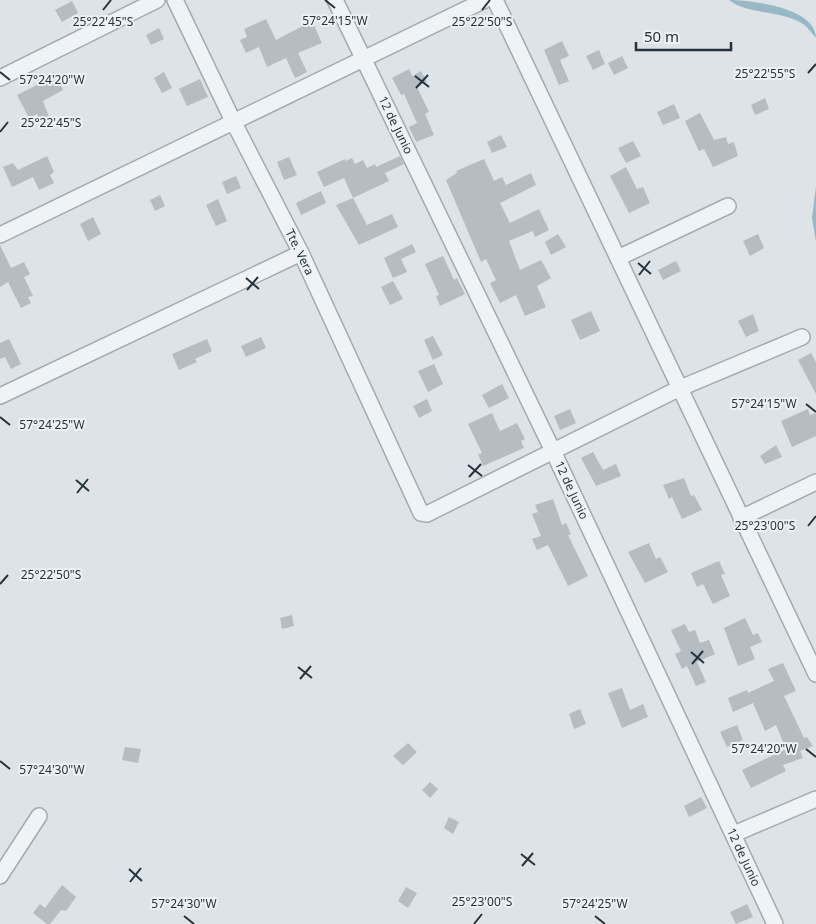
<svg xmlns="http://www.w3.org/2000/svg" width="816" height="924" font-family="'Noto Sans',sans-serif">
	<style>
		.water { fill: #99b8c5 }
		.building { fill: #b5bdc3 }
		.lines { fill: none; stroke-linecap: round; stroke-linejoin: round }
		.minor-casing { stroke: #a3abb0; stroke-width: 18 }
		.minor { stroke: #f0f3f5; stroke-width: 15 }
		.ticks { fill: none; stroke: #27333c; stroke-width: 2 }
		.labels { text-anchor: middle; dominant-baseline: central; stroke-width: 4; stroke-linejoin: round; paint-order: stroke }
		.street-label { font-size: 12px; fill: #27333c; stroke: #ecf1f4 }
		.ticks-label { font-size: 12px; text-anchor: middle; fill: #27333c; stroke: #ecf1f4; stroke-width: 4; stroke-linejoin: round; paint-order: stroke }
	</style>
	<rect width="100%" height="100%" fill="#dde3e6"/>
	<g class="water">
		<path d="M 729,0 C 752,0 816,8 816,38 C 812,34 808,27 803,24 C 781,10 748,15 729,0 Z"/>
		<path d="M 816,186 L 816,242 L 812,218 Z"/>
	</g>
	<g class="building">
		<path d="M 72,1 L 78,13 L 62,22 L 55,10 Z"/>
		<path d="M 266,19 L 276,40 L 312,21 L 322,43 L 298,53 L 307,72 L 295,78 L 286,58 L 267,67 L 259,47 L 246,53 L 240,40 L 247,37 L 244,29 Z"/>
		<path d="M 159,28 L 164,39 L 151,45 L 146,35 Z"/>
		<path d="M 562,41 L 569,56 L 560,60 L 569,81 L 559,85 L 544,50 Z"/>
		<path d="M 599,50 L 605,64 L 593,70 L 586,56 Z"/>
		<path d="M 622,56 L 628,68 L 614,75 L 608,63 Z"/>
		<path d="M 409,69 L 412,76 L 421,71 L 427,82 L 417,87 L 429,112 L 425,114 L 434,135 L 416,142 L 409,127 L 417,123 L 404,94 L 401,95 L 392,78 Z"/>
		<path d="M 54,72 L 63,90 L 43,101 L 49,117 L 40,121 L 37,114 L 29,118 L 17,95 L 39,84 L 37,80 Z"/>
		<path d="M 164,72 L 172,88 L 162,93 L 154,78 Z"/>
		<path d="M 200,79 L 208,97 L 187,106 L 179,89 Z"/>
		<path d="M 765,98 L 769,109 L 755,115 L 751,105 Z"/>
		<path d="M 674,104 L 680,118 L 663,125 L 657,112 Z"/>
		<path d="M 700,113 L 714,140 L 726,137 L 728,144 L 734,142 L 738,156 L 713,167 L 704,149 L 699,151 L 685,121 Z"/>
		<path d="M 501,135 L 507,147 L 492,153 L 487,142 Z"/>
		<path d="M 633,141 L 641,156 L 626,163 L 618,148 Z"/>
		<path d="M 47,156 L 54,172 L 50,175 L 54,183 L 39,190 L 33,177 L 12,187 L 3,167 L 13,163 L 18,170 Z"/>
		<path d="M 400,156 L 404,164 L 385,173 L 389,181 L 353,198 L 344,178 L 324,187 L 317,172 L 345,159 L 346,161 L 352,158 L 355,164 L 363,160 L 367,168 L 375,164 L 376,167 Z"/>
		<path d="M 289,157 L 297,175 L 284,180 L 277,162 Z"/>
		<path d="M 484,159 L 494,181 L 502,177 L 506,185 L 531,173 L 536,185 L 500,203 L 510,223 L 539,209 L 549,230 L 535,237 L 533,231 L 509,241 L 520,270 L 541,260 L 551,278 L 537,286 L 546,307 L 525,316 L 516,295 L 500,303 L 490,283 L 496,280 L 486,259 L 481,262 L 446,180 L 457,173 L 456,171 Z"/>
		<path d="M 626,167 L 637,189 L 643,187 L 650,203 L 629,213 L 610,176 Z"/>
		<path d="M 236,176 L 241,188 L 227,194 L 222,182 Z"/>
		<path d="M 321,191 L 326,203 L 301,215 L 296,203 Z"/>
		<path d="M 160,195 L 165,206 L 155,211 L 150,200 Z"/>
		<path d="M 353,198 L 367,225 L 392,214 L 398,227 L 359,245 L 336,205 Z"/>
		<path d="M 218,199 L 227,221 L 216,226 L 206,205 Z"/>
		<path d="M 93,217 L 101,234 L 88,241 L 80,224 Z"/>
		<path d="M 558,234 L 566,247 L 551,255 L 545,242 Z"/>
		<path d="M 758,234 L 764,248 L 750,256 L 743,241 Z"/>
		<path d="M 412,244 L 416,252 L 401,259 L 407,272 L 393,278 L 384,258 Z"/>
		<path d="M 0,245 L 11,268 L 24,262 L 30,274 L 24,277 L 33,296 L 28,297 L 31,303 L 21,308 L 8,282 L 0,287 Z"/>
		<path d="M 443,256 L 454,280 L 457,278 L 465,294 L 440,306 L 436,296 L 439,295 L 425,264 Z"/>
		<path d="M 676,261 L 681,271 L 663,280 L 658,270 Z"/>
		<path d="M 393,281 L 403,299 L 390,305 L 381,287 Z"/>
		<path d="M 591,311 L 600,331 L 580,340 L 571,320 Z"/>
		<path d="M 753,314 L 759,331 L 746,337 L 738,321 Z"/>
		<path d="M 433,336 L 443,355 L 433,360 L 424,340 Z"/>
		<path d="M 261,337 L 266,348 L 246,357 L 241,346 Z"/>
		<path d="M 9,339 L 21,364 L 11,369 L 5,357 L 0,359 L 0,343 Z"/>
		<path d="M 207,339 L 212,351 L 195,359 L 197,362 L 179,370 L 172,354 Z"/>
		<path d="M 811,353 L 816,362 L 816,394 L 798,360 Z"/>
		<path d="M 434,364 L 443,384 L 428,392 L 418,371 Z"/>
		<path d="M 502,384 L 509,398 L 489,408 L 482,395 Z"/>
		<path d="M 427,399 L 432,411 L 419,418 L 413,406 Z"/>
		<path d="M 570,409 L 576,423 L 560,430 L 554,416 Z"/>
		<path d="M 808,409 L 810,415 L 816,413 L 816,436 L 792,447 L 781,421 Z"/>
		<path d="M 492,413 L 500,431 L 517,423 L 525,439 L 521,441 L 524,448 L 483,466 L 478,454 L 482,453 L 468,424 Z"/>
		<path d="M 776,445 L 782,457 L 765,464 L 760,456 Z"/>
		<path d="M 593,452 L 603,470 L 616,464 L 621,476 L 596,486 L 581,458 Z"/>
		<path d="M 684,478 L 691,496 L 694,495 L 702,510 L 682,519 L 672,497 L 669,499 L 663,485 Z"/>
		<path d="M 553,499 L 562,525 L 566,523 L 571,534 L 568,535 L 588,576 L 568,586 L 548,545 L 537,550 L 532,539 L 541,536 L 532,514 L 538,512 L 535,505 Z"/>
		<path d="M 649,543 L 656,559 L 660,557 L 668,572 L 645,583 L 628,552 Z"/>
		<path d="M 719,561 L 725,574 L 721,575 L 730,596 L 713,604 L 703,584 L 697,587 L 691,573 Z"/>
		<path d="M 292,615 L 294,626 L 282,629 L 280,618 Z"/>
		<path d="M 745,618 L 753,635 L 758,633 L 762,642 L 750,647 L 755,659 L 738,666 L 724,628 Z"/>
		<path d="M 685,624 L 689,632 L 695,630 L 700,643 L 709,640 L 715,654 L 697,662 L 706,682 L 696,686 L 687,666 L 682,669 L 675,654 L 681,651 L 671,630 Z"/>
		<path d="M 783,663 L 796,691 L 784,696 L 804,738 L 807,737 L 813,746 L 800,751 L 803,758 L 783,765 L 786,771 L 751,788 L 742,770 L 786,749 L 776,725 L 765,731 L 753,703 L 733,712 L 728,698 L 747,690 L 748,693 L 774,681 L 768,669 Z"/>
		<path d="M 622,688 L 630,710 L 643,704 L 648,717 L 622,728 L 608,693 Z"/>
		<path d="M 580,709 L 586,724 L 574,729 L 569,714 Z"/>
		<path d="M 737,725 L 743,740 L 727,747 L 720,732 Z"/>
		<path d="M 408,743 L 417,752 L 403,765 L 393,756 Z"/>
		<path d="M 125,747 L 141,749 L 138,763 L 122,760 Z"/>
		<path d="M 430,782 L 438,789 L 430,798 L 422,790 Z"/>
		<path d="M 701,797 L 707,808 L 689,817 L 684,806 Z"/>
		<path d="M 449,817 L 459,822 L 453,834 L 444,828 Z"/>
		<path d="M 62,885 L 76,897 L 66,911 L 61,910 L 50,924 L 47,924 L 33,913 L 40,904 L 45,908 Z"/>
		<path d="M 406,887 L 417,893 L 408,908 L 398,901 Z"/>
		<path d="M 747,904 L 753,917 L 736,924 L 730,912 Z"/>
	</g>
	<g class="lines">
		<g class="minor-casing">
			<g id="minor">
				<path d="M 175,0 L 234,123 L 301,253 L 421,513 L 427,514 L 678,389 L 802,337"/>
				<path d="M 335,0 L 553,451 L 775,924"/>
				<path d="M 495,0 L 816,674"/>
				<path d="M 0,78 L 157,0"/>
				<path d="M 0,235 L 485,0"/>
				<path d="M 618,258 L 728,206"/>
				<path d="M 0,396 L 301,253"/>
				<path d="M 741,518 L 816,482"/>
				<path d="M 734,834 L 816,799"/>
				<path d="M 0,876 L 39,816"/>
			</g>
		</g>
		<use href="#minor" class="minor"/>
	</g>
	<path class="ticks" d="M 325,0 L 335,8M 103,10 L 111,0M 482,10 L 490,0M 0,72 L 10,80M 808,73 L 816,64M 415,76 L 429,87M 416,88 L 428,75M 0,132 L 8,122M 638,263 L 651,274M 639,275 L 650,261M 246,278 L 259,289M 247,290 L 258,277M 806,404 L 816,412M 0,417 L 10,425M 468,465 L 482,476M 469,477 L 481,464M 76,480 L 89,491M 77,493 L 88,479M 808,526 L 816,516M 0,584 L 8,575M 691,652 L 704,663M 692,664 L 703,651M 298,667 L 312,678M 300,679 L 311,666M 806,749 L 816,757M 0,761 L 10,769M 521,854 L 535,865M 522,866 L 533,853M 129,869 L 142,881M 130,882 L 141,868M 184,916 L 194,924M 595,916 L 605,924M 474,924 L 482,914"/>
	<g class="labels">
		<g class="street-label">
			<text transform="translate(396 125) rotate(64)">12 de Junio</text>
			<text transform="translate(300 252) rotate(64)">Tte. Vera</text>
			<text transform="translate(572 490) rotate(65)">12 de Junio</text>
			<text transform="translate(744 857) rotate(65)">12 de Junio</text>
		</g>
	</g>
	<g class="ticks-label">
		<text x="335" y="25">57°24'15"W</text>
		<text x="103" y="26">25°22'45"S</text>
		<text x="482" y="26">25°22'50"S</text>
		<text x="765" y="78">25°22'55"S</text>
		<text x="52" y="84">57°24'20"W</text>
		<text x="51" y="127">25°22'45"S</text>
		<text x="764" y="408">57°24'15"W</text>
		<text x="52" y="429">57°24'25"W</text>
		<text x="765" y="530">25°23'00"S</text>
		<text x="51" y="579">25°22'50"S</text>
		<text x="764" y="753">57°24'20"W</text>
		<text x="52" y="774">57°24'30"W</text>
		<text x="482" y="906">25°23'00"S</text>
		<text x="184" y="908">57°24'30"W</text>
		<text x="595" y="908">57°24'25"W</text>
	</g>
	<path d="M636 42v8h95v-8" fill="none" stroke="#27333c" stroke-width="2.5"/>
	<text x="644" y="42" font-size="15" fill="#27333c" stroke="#ecf1f4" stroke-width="4" paint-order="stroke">50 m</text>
</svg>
